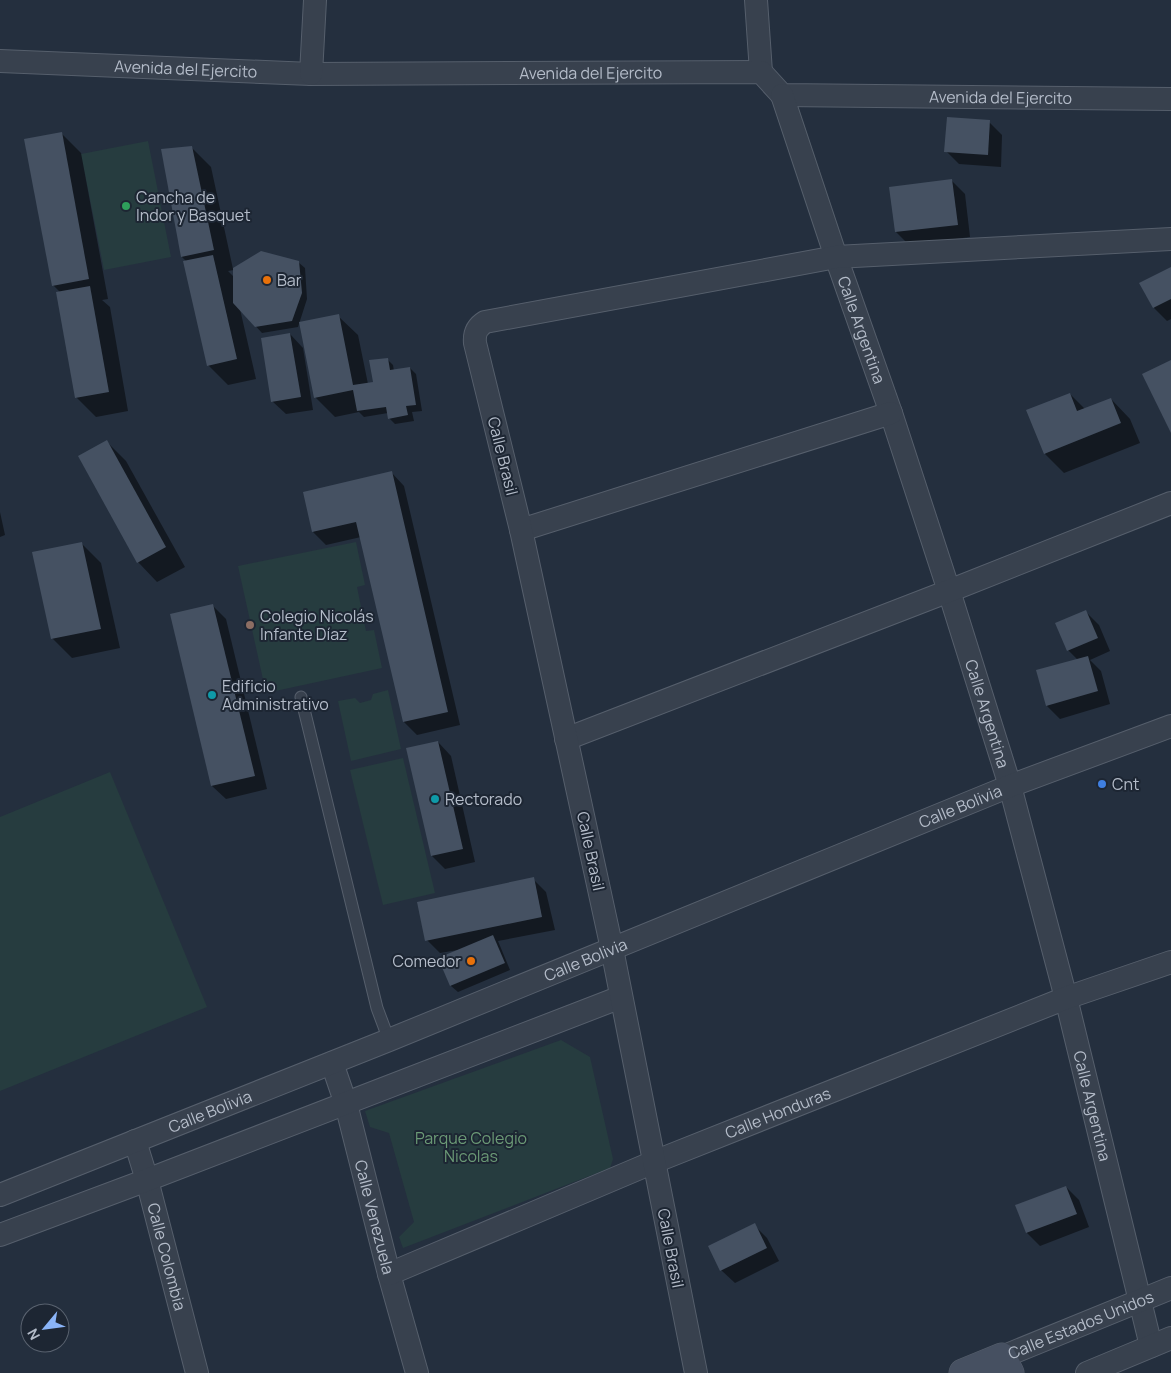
<svg xmlns="http://www.w3.org/2000/svg" width="1171" height="1373" font-family="Manrope,sans-serif">
	<style>
		.green { fill: #263c3f }
		.shadow { fill: #0007; fill-rule: evenodd }
		.building { fill: #455162 }
		.lines { fill: none; stroke-linecap: round; stroke-linejoin: round }
		.service-casing { stroke: #565f6c; stroke-width: 13 }
		.minor-casing { stroke: #565f6c; stroke-width: 24 }
		.secondary-casing { stroke: #565f6c; stroke-width: 29 }
		.service { stroke: #38414e; stroke-width: 11 }
		.minor { stroke: #38414e; stroke-width: 22 }
		.secondary { stroke: #465061; stroke-width: 28 }
		.leisure-dot { fill: #2e9e5b; stroke: #1d2633; stroke-width: 2 }
		.food-dot { fill: #e8710a; stroke: #1d2633; stroke-width: 2 }
		.education-dot { fill: #8d6e63; stroke: #1d2633; stroke-width: 2 }
		.culture-dot { fill: #0f9aa8; stroke: #1d2633; stroke-width: 2 }
		.shop-dot { fill: #3f7fe0; stroke: #1d2633; stroke-width: 2 }
		.labels { text-anchor: middle; dominant-baseline: central; stroke-width: 4; stroke-linejoin: round; paint-order: stroke }
		.street-label { font-size: 16px; fill: #b4bcc9; stroke: #1d2633 }
		.poi-label { font-size: 16px; fill: #b4bcc9; stroke: #1d2633; text-anchor: start }
		.park-label { font-size: 16px; fill: #6b9a76; stroke: #1d2633 }
	</style>
	<rect width="100%" height="100%" fill="#242f3e"/>
	<g class="green">
		<path d="M 148,141 L 171,257 L 104,270 L 81,154 Z"/>
		<path d="M 356,542 L 365,585 L 357,587 L 366,631 L 374,630 L 382,668 L 266,693 L 238,566 Z"/>
		<path d="M 388,690 L 401,749 L 351,761 L 338,701 L 355,698 L 360,703 L 371,700 L 373,694 Z"/>
		<path d="M 403,758 L 435,893 L 383,905 L 350,770 Z"/>
		<path d="M 110,772 L 207,1007 L 0,1091 L 0,817 Z"/>
		<path d="M 561,1040 L 590,1057 L 613,1159 L 610,1168 L 403,1248 L 399,1237 L 414,1222 L 389,1133 L 370,1127 L 365,1111 Z"/>
	</g>
	<g class="shadow">
		<path d="M 989,122 L 1002,135 L 1001,167 L 959,164 L 946,151 Z"/>
		<path d="M 61,133 L 81,153 L 108,299 L 102,300 L 110,307 L 128,411 L 96,417 L 76,397 L 60,292 L 53,285 Z"/>
		<path d="M 191,147 L 211,167 L 233,269 L 261,253 L 298,262 L 305,268 L 307,299 L 298,327 L 262,333 L 240,309 L 256,379 L 228,385 L 208,365 L 187,262 L 182,257 ZM 234,270 L 234,277 L 228,271 Z"/>
		<path d="M 952,181 L 965,194 L 970,237 L 909,245 L 896,232 Z"/>
		<path d="M 1171,269 L 1171,319 L 1167,321 L 1154,308 Z"/>
		<path d="M 338,316 L 358,335 L 368,384 L 374,383 L 387,359 L 393,365 L 394,371 L 410,368 L 416,374 L 422,411 L 412,412 L 414,421 L 395,424 L 389,418 L 388,413 L 364,417 L 359,412 L 335,417 L 315,397 Z"/>
		<path d="M 290,334 L 303,348 L 313,410 L 286,414 L 272,401 Z"/>
		<path d="M 1070,394 L 1085,409 L 1111,399 L 1130,419 L 1140,443 L 1064,473 L 1045,454 Z"/>
		<path d="M 107,442 L 126,461 L 185,567 L 157,582 L 138,562 Z"/>
		<path d="M 391,472 L 404,486 L 460,725 L 417,735 L 404,722 L 361,537 L 326,545 L 313,532 Z"/>
		<path d="M 0,512 L 5,535 L 0,537 Z"/>
		<path d="M 81,543 L 101,563 L 120,648 L 72,658 L 52,638 Z"/>
		<path d="M 213,606 L 226,619 L 267,789 L 226,799 L 212,786 Z"/>
		<path d="M 1086,612 L 1099,625 L 1110,651 L 1090,660 L 1101,671 L 1110,704 L 1060,719 L 1047,706 L 1078,660 L 1068,650 Z"/>
		<path d="M 438,742 L 451,756 L 475,862 L 445,869 L 432,856 Z"/>
		<path d="M 533,879 L 546,892 L 555,930 L 498,941 L 510,970 L 458,992 L 451,986 L 440,959 L 458,951 L 458,950 L 440,953 L 427,940 Z"/>
		<path d="M 1066,1187 L 1079,1200 L 1089,1227 L 1040,1246 L 1027,1233 L 1017,1206 Z"/>
		<path d="M 754,1225 L 767,1238 L 779,1261 L 735,1283 L 721,1270 Z"/>
	</g>
	<g class="building">
		<path d="M 947,117 L 990,120 L 988,155 L 944,152 Z"/>
		<path d="M 62,132 L 89,279 L 52,286 L 24,139 Z"/>
		<path d="M 192,146 L 214,250 L 181,257 L 161,149 Z"/>
		<path d="M 952,179 L 958,225 L 895,232 L 889,187 Z"/>
		<path d="M 261,251 L 299,261 L 302,293 L 292,321 L 255,327 L 233,303 L 233,268 Z"/>
		<path d="M 213,255 L 237,359 L 207,366 L 183,261 Z"/>
		<path d="M 1171,267 L 1171,299 L 1153,308 L 1139,283 Z"/>
		<path d="M 90,286 L 109,392 L 75,398 L 56,292 Z"/>
		<path d="M 339,314 L 353,385 L 373,382 L 369,360 L 388,358 L 390,370 L 410,367 L 416,405 L 406,406 L 408,415 L 388,419 L 386,407 L 357,411 L 353,390 L 314,398 L 299,322 Z"/>
		<path d="M 290,333 L 301,397 L 271,402 L 261,338 Z"/>
		<path d="M 1171,360 L 1171,433 L 1142,374 Z"/>
		<path d="M 1070,393 L 1077,411 L 1111,398 L 1121,423 L 1044,454 L 1026,410 Z"/>
		<path d="M 107,440 L 166,547 L 137,563 L 78,456 Z"/>
		<path d="M 392,471 L 448,712 L 403,722 L 356,522 L 312,532 L 303,492 Z"/>
		<path d="M 82,542 L 101,629 L 51,639 L 32,552 Z"/>
		<path d="M 213,604 L 255,776 L 211,786 L 170,614 Z"/>
		<path d="M 1086,610 L 1098,638 L 1067,651 L 1055,623 Z"/>
		<path d="M 1088,656 L 1098,691 L 1046,706 L 1036,670 Z"/>
		<path d="M 438,741 L 463,849 L 431,856 L 406,748 Z"/>
		<path d="M 534,877 L 542,917 L 425,941 L 417,902 Z"/>
		<path d="M 493,935 L 505,963 L 450,986 L 438,958 Z"/>
		<path d="M 1066,1186 L 1077,1214 L 1026,1233 L 1015,1205 Z"/>
		<path d="M 755,1223 L 767,1248 L 720,1271 L 708,1246 Z"/>
	</g>
	<g class="lines">
		<g class="service-casing">
			<path id="service" d="M 301,697 L 377,1008 L 389,1040"/>
		</g>
		<g class="minor-casing">
			<g id="minor">
				<path d="M 756,0 L 761,72"/>
				<path id="s1" d="M 0,61 L 311,74 L 761,72 L 782,95 L 1171,99"/>
				<path d="M 311,74 L 315,0"/>
				<path id="s2" d="M 782,95 L 836,257 L 891,413 L 949,591 L 1010,786 L 1066,998 L 1151,1346"/>
				<path d="M 521,530 L 891,413"/>
				<path d="M 566,739 L 949,591 L 1171,503"/>
				<path id="s3" d="M 332,1063 L 346,1104 L 389,1274 L 417,1373"/>
				<path id="s4" d="M 135,1141 L 147,1180 L 197,1373"/>
				<path id="s5" d="M 0,1195 L 389,1040 L 1010,786 L 1171,726"/>
				<path d="M 0,1235 L 147,1180 L 621,997"/>
				<path id="s6" d="M 389,1274 L 654,1162 L 1066,998 L 1171,962"/>
				<path id="s7" d="M 1002,1357 L 1171,1288"/>
				<path d="M 696,1373 L 612,949 L 521,530 L 475,343 C 474,333 477,327 485,322 L 836,257 L 1171,239"/>
				<path d="M 1087,1373 L 1171,1338"/>
			</g>
		</g>
		<g class="secondary-casing">
			<path id="secondary" d="M 963,1373 L 1002,1357 L 1010,1373"/>
		</g>
		<use href="#service" class="service"/>
		<use href="#minor" class="minor"/>
		<use href="#secondary" class="secondary"/>
	</g>
	<circle class="leisure-dot" cx="126" cy="206" r="5"/>
	<g class="food-dot">
		<circle cx="267" cy="280" r="5"/>
		<circle cx="471" cy="961" r="5"/>
	</g>
	<circle class="education-dot" cx="250" cy="625" r="5"/>
	<g class="culture-dot">
		<circle cx="212" cy="695" r="5"/>
		<circle cx="435" cy="799" r="5"/>
	</g>
	<circle class="shop-dot" cx="1102" cy="784" r="5"/>
	<g class="labels">
		<g class="street-label">
			<text stroke="none"><textPath href="#s1" startOffset="186">Avenida del Ejercito</textPath></text>
			<text stroke="none"><textPath href="#s1" startOffset="591">Avenida del Ejercito</textPath></text>
			<text stroke="none"><textPath href="#s1" startOffset="1011">Avenida del Ejercito</textPath></text>
			<text stroke="none"><textPath href="#s2" startOffset="248">Calle Argentina</textPath></text>
			<text transform="translate(503 456) rotate(76)">Calle Brasil</text>
			<text stroke="none"><textPath href="#s2" startOffset="652">Calle Argentina</textPath></text>
			<text stroke="none"><textPath href="#s5" startOffset="1036">Calle Bolivia</textPath></text>
			<text transform="translate(591 851) rotate(78)">Calle Brasil</text>
			<text stroke="none"><textPath href="#s5" startOffset="631">Calle Bolivia</textPath></text>
			<text stroke="none"><textPath href="#s2" startOffset="1058">Calle Argentina</textPath></text>
			<text stroke="none"><textPath href="#s5" startOffset="226">Calle Bolivia</textPath></text>
			<text stroke="none"><textPath href="#s6" startOffset="421">Calle Honduras</textPath></text>
			<text stroke="none"><textPath href="#s3" startOffset="160">Calle Venezuela</textPath></text>
			<text transform="translate(671 1248) rotate(79)">Calle Brasil</text>
			<text stroke="none"><textPath href="#s4" startOffset="120">Calle Colombia</textPath></text>
			<text stroke="none"><textPath href="#s7" startOffset="85">Calle Estados Unidos</textPath></text>
		</g>
		<g class="poi-label">
			<text x="136" y="197">Cancha de<tspan x="136" dy="18">Indor y Basquet</tspan></text>
			<text x="277" y="280">Bar</text>
			<text x="260" y="616">Colegio Nicolás<tspan x="260" dy="18">Infante Díaz</tspan></text>
			<text x="222" y="686">Edificio<tspan x="222" dy="18">Administrativo</tspan></text>
			<text x="1112" y="784">Cnt</text>
			<text x="445" y="799">Rectorado</text>
			<text x="461" y="961" text-anchor="end">Comedor</text>
		</g>
		<g class="park-label">
			<text x="471" y="1138">Parque Colegio<tspan x="471" dy="18">Nicolas</tspan></text>
		</g>
	</g>
	<g transform="translate(45 1328) rotate(241)"><circle r="24" fill="#1d2633" stroke="#59626f"/>
	<path d="M0-4L9 19L0 12L-9 19Z" fill="#8ab4f8"/>
	<text y="-8" font-size="14" font-weight="bold" text-anchor="middle" fill="#b4bcc9">N</text>
	</g>
</svg>
